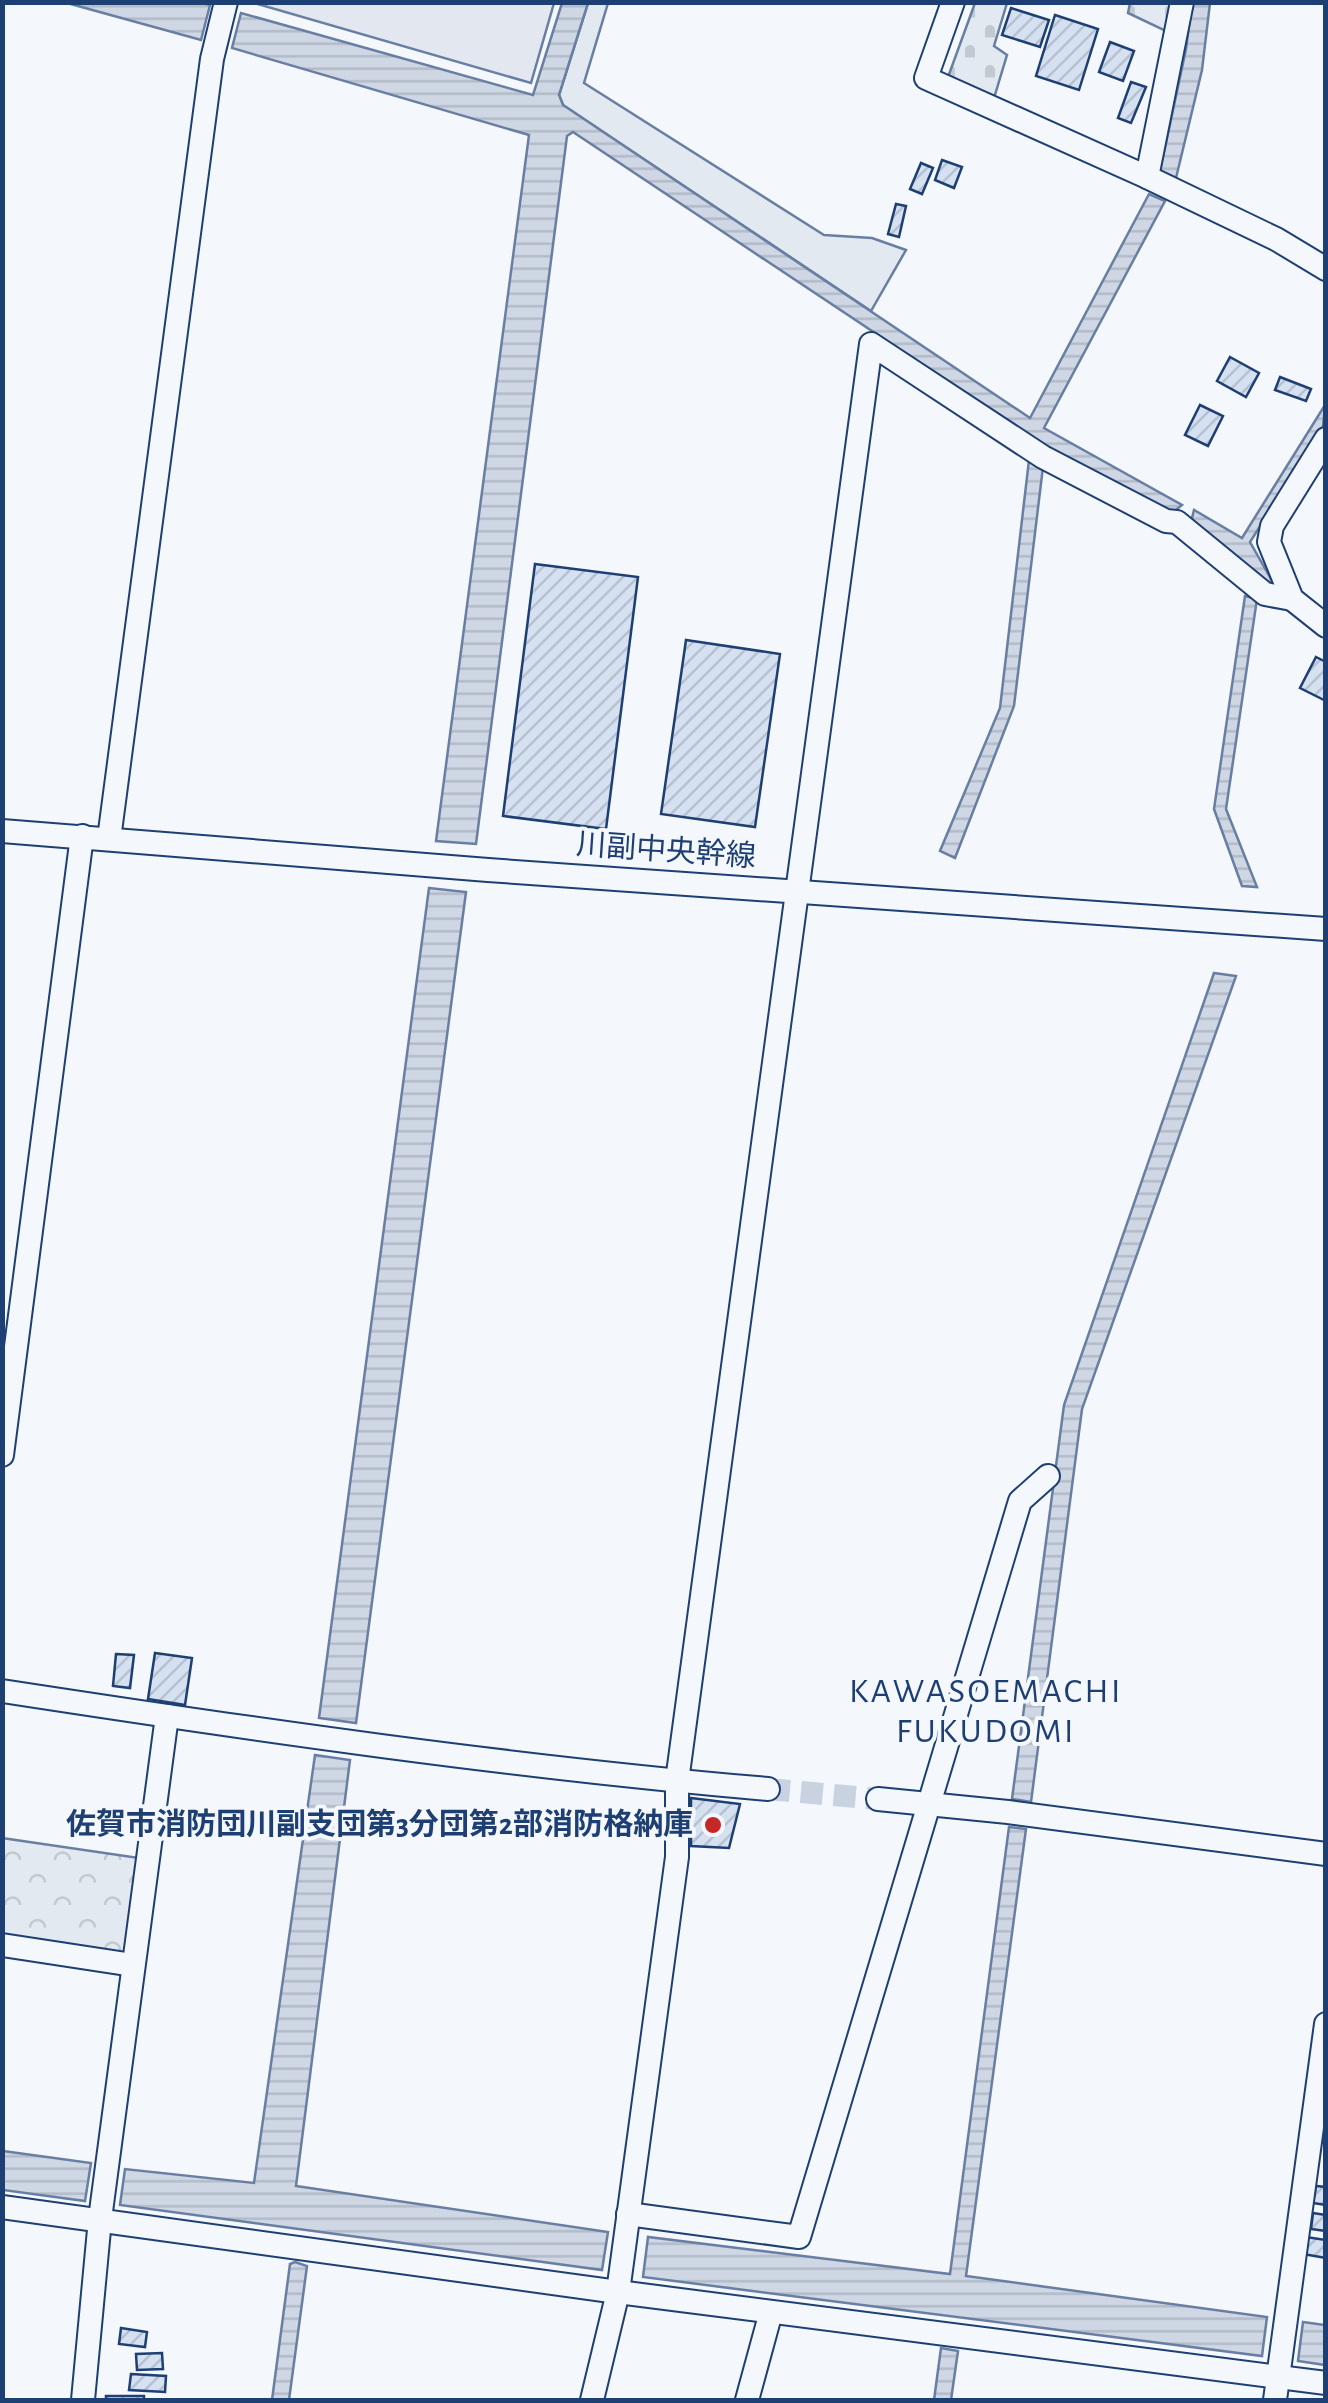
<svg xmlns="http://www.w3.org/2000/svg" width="1328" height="2403" font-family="'Alegreya Sans','Noto Sans JP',sans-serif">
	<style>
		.grass { fill: #e3e9f0; stroke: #687fa3; stroke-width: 2.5 }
		.forest { fill: url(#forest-crowns); stroke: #687fa3; stroke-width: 2.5 }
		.cemetery { fill: url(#cemetery-stones); stroke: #687fa3; stroke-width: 2.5 }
		.parking { fill: #e3e8f0; stroke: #687fa3; stroke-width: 2.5 }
		.water { fill: url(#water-rules); stroke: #687fa3; stroke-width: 2.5 }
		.building { fill: url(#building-hatch); stroke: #1d3f73; stroke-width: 2.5 }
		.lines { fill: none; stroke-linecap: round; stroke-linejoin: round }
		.minor-tunnel { stroke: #c9d2e0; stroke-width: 22; stroke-dasharray: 22 11; stroke-linecap: butt }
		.minor-casing { stroke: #1d3f73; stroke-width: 26 }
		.minor { stroke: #f4f7fb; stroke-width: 22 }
		.poi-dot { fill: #c62828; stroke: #f4f7fb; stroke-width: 4 }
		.labels { text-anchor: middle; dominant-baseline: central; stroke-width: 8; stroke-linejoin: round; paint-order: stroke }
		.street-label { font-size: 30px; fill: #1d3f73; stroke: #f4f7fb }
		.poi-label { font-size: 30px; font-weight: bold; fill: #1d3f73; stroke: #f4f7fb; text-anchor: end }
		.quarter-label { font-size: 35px; letter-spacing: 2.5px; fill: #1d3f73; stroke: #f4f7fb }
	</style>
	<defs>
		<pattern id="forest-crowns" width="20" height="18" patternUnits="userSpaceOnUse" patternTransform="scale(2.5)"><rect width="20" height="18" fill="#e3e9f0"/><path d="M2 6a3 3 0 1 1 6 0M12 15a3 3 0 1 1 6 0" fill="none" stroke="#c2c9d1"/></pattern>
		<pattern id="cemetery-stones" width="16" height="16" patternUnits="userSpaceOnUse" patternTransform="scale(2.5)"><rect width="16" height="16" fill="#e3e9f0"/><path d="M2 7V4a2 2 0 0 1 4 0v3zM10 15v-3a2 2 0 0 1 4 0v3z" fill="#c2c9d1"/></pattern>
		<pattern id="water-rules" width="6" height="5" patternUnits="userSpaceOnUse" patternTransform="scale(2.5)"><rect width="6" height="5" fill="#cfd7e4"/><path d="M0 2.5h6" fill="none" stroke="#b1bac7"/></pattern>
		<pattern id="building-hatch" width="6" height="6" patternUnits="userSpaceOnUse" patternTransform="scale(2.5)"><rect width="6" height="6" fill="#d5e0f0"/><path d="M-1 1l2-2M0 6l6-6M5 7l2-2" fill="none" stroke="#b6c1d1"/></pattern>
	</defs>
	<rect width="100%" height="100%" fill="#f4f7fb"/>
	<path class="grass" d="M 588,3 L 608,3 L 584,83 L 824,235 L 872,238 L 906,250 L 871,311 L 563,105 L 559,95 Z"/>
	<path class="forest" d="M 2,1838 L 139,1858 L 124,1955 L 3,1937 Z"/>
	<g class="cemetery">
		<path d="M 975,3 L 1007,3 L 994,46 L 1007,55 L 994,98 L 948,77 Z"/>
		<path d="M 1130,3 L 1176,3 L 1172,34 L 1128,13 Z"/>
	</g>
	<path class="parking" d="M 254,3 L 554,3 L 531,83 Z"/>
	<g class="water">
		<path d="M 200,2 L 210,5 L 201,40 L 67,3 Z"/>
		<path d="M 562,3 L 588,3 L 559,95 L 563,105 L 1030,418 L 1149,194 L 1165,201 L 1044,428 L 1182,505 L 1171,514 L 1037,441 L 573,132 L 567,136 L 476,844 L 436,841 L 529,135 L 232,48 L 241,13 L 533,95 Z"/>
		<path d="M 1192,3 L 1210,3 L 1202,70 L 1176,178 L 1160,171 L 1186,49 Z"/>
		<path d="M 1325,405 L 1323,427 L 1250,542 L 1275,586 L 1271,589 L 1191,522 L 1194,510 L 1242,538 Z"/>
		<path d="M 1029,460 L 1043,467 L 1014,706 L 955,858 L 940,851 L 1000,708 Z"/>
		<path d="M 1245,596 L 1257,599 L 1226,809 L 1257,887 L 1242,886 L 1214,809 Z"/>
		<path d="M 429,888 L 466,892 L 356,1723 L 319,1718 Z"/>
		<path d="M 1214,973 L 1236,976 L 1082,1409 L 1031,1802 L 1012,1799 L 1064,1405 Z"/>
		<path d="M 315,1755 L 350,1760 L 296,2186 L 608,2232 L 602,2270 L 120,2205 L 125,2169 L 254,2183 Z"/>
		<path d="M 1009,1827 L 1026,1829 L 966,2276 L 1267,2317 L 1262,2356 L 643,2277 L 648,2237 L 950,2274 Z"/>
		<path d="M 3,2151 L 91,2163 L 85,2201 L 3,2190 Z"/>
		<path d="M 295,2262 L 307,2266 L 289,2400 L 272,2400 L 290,2264 Z"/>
		<path d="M 1303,2322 L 1325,2325 L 1325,2365 L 1298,2361 Z"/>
		<path d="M 941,2348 L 958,2351 L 951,2400 L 934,2400 Z"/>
	</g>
	<g class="building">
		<path d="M 1011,8 L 1049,20 L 1040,47 L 1002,35 Z"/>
		<path d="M 1055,15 L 1098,29 L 1079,90 L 1036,76 Z"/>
		<path d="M 1110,42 L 1134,51 L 1123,81 L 1099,72 Z"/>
		<path d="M 1131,82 L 1146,87 L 1131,123 L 1118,118 Z"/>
		<path d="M 942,160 L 962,167 L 954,188 L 935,180 Z"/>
		<path d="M 921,163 L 933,168 L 922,194 L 910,189 Z"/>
		<path d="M 896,204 L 906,206 L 899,237 L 888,234 Z"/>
		<path d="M 1230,357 L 1259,373 L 1246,397 L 1217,381 Z"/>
		<path d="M 1280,377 L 1311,389 L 1306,401 L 1275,390 Z"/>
		<path d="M 1200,405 L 1223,416 L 1208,446 L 1185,435 Z"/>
		<path d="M 535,564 L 638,577 L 606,829 L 503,816 Z"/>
		<path d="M 686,640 L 780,654 L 755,827 L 661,814 Z"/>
		<path d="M 1316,657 L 1326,662 L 1326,701 L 1300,688 Z"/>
		<path d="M 155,1653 L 192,1658 L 185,1705 L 148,1699 Z"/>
		<path d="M 116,1654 L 134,1655 L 130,1688 L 113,1686 Z"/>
		<path d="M 691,1798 L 740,1804 L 729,1848 L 691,1846 Z"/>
		<path d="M 1316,2186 L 1326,2187 L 1326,2205 L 1313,2203 Z"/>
		<path d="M 1313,2213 L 1326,2215 L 1326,2231 L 1311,2229 Z"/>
		<path d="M 1306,2237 L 1326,2240 L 1326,2258 L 1303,2254 Z"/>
		<path d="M 121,2328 L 147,2332 L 145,2347 L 119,2344 Z"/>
		<path d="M 162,2353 L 163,2369 L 137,2370 L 136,2354 Z"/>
		<path d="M 131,2374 L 166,2376 L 165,2392 L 129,2390 Z"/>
		<rect x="106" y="2396" width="38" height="4"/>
	</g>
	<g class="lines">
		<path class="minor-tunnel" d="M 768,1789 L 878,1799"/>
		<g class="minor-casing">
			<g id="minor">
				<path d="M 953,2 L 926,78 L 1147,177 L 1276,239 L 1326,269"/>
				<path d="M 1147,177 L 1182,2"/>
				<path d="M 1326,439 L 1272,526 L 1269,542 L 1292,599 L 1326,626"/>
				<path d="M 2,831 L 488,870 L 1326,929"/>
				<path d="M 109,839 L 212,59 L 226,2"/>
				<path d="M 2,1455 L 82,836"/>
				<path d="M 2,1691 C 256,1730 512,1767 768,1789"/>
				<path d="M 878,1799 L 1008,1812 L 1326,1854"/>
				<path d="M 2,1945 L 133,1965"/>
				<path d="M 2,2207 L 618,2292 L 1326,2383"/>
				<path d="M 628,2214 L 799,2237 L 1020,1501 L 1048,1476"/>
				<path d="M 83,2400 L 100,2219 L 167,1716"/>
				<path d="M 592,2400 L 618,2292 L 677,1857 L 677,1781 L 871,344 L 1043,457 L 1166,521 L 1177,522 L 1265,594 L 1292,599"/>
				<path d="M 747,2400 L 771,2312"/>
				<path d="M 1275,2400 L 1326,2024"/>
			</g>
		</g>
		<use href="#minor" class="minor"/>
	</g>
	<circle class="poi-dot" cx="713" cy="1825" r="10"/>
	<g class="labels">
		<g class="street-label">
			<text transform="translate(666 851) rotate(4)">川副中央幹線</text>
		</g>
		<g class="poi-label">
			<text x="693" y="1825">佐賀市消防団川副支団第3分団第2部消防格納庫</text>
		</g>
		<g class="quarter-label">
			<text x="986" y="1691">KAWASOEMACHI<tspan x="986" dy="40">FUKUDOMI</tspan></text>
		</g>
	</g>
	<rect width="1328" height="2403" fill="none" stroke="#1d3f73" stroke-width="10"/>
</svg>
